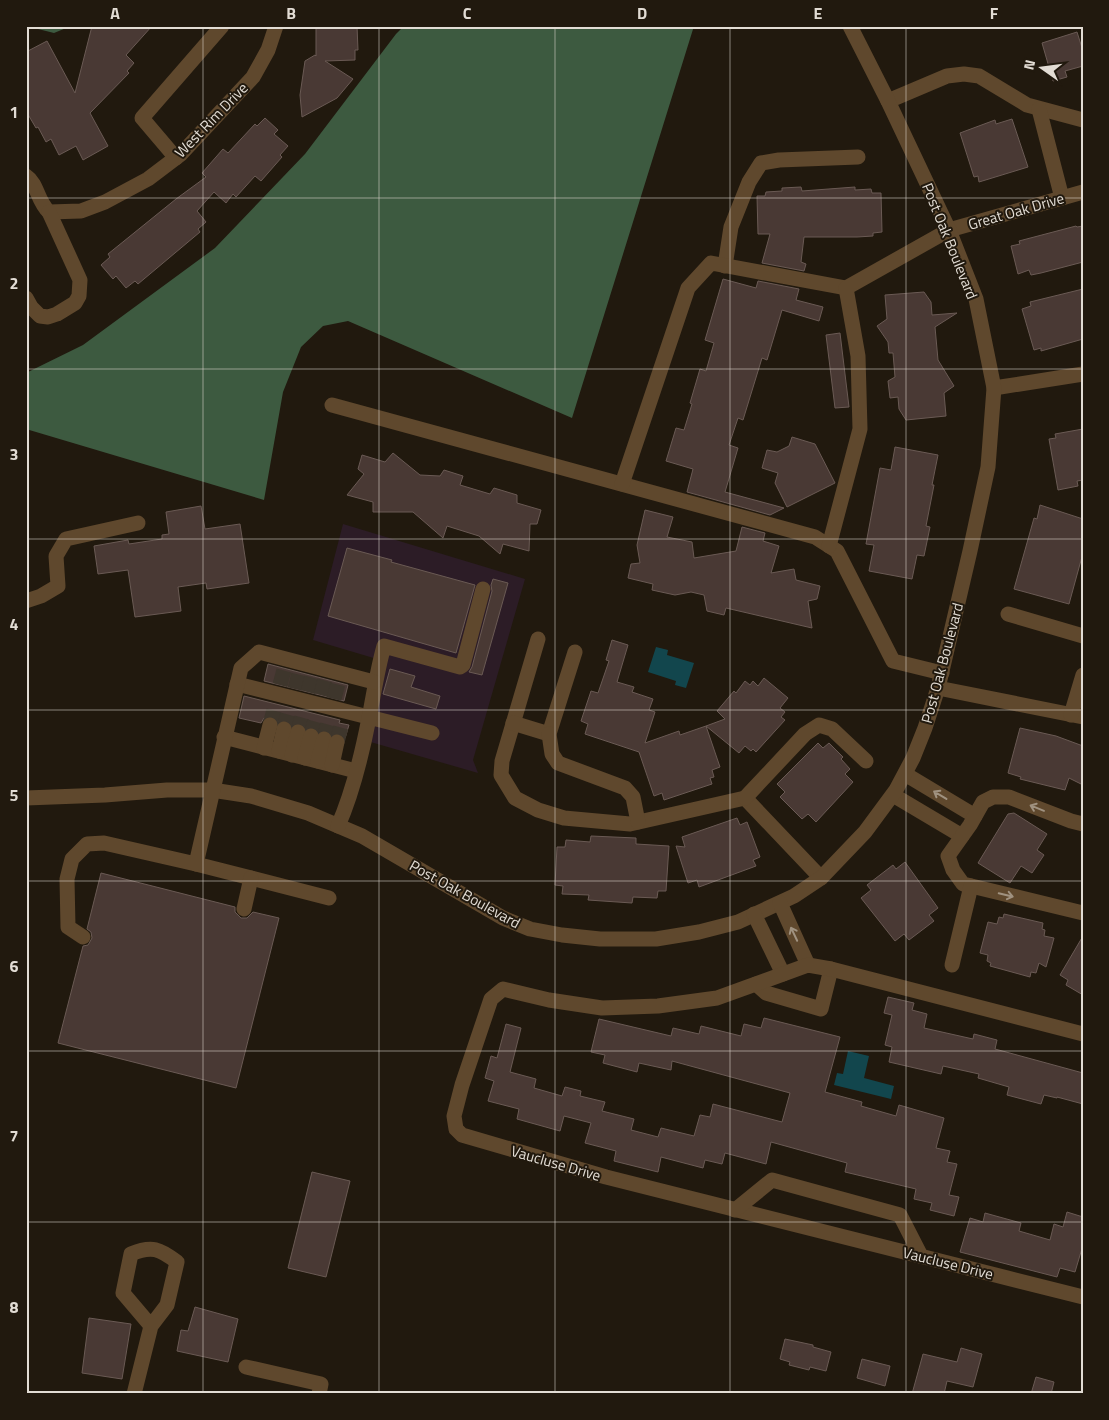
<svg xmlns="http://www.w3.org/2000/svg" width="1109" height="1420" font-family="'Titillium Web',sans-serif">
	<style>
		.commercial { fill: #2c1c26 }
		.forest { fill: #3d5a40 }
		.water { fill: #12464d }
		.building { fill: #493934; stroke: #6a5a54 }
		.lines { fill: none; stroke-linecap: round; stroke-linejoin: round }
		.minor-tunnel { stroke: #3e362c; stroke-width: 15; stroke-dasharray: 15 8; stroke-linecap: butt }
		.minor { stroke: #5f482d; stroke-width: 15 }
		.oneway { stroke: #a09280 }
		.grid { fill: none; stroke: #e2dcd4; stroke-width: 1; stroke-opacity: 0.55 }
		.labels { text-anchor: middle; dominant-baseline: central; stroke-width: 4; stroke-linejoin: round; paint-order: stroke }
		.street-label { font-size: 15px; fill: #e2dcd4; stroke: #21190e }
		.neatline { fill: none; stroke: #e2dcd4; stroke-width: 2 }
		.grid-label { font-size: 16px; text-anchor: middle; font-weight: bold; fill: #e2dcd4 }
	</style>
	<rect width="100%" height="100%" fill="#21190e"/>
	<path class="commercial" d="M 343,524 L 525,579 L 473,760 L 478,773 L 367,741 L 387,662 L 313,640 Z"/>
	<g class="forest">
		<path d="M 26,26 L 71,26 L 54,33 Z"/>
		<path d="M 404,26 L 694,26 L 572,418 L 348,321 L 323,326 L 301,347 L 283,392 L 264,500 L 26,429 L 26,373 L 83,345 L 215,248 L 305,154 L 396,34 Z"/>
	</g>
	<g class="water">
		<path d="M 656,647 L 668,650 L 667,655 L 694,663 L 686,688 L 675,685 L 676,681 L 648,672 Z"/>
		<path d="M 848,1051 L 869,1056 L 864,1078 L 894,1086 L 891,1099 L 834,1085 L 837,1073 L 843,1074 Z"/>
	</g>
	<g class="building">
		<path d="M 92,26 L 152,26 L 126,55 L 134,63 L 127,71 L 129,73 L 90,113 L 108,146 L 83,160 L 76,146 L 59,155 L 51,139 L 46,142 L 38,127 L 36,128 L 26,111 L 26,52 L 47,41 L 75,93 Z"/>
		<path d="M 316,26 L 357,26 L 358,50 L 355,50 L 355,60 L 325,61 L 353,79 L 337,98 L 302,117 L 300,95 L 305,61 L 315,55 L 316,56 Z"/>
		<path d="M 1077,32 L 1083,51 L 1083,66 L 1065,71 L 1067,77 L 1053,81 L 1042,43 Z"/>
		<path d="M 265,118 L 278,130 L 274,134 L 288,146 L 280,155 L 282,157 L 261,181 L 255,176 L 236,197 L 233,194 L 226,203 L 214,192 L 197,211 L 206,222 L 198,229 L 200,232 L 138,284 L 135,281 L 126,288 L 116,276 L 113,279 L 101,265 L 110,257 L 108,254 L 176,199 L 206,177 L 202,173 L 223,149 L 228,153 L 255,124 L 257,126 Z"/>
		<path d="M 1012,119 L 1028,167 L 979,182 L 978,176 L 974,177 L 960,133 L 995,120 L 996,124 Z"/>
		<path d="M 801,187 L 802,191 L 855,187 L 855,190 L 871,189 L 872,193 L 881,193 L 882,232 L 873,233 L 873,236 L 857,237 L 804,237 L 801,262 L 806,264 L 804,271 L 762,263 L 770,234 L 758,234 L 757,196 L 765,196 L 766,192 L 782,191 L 782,188 Z"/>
		<path d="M 1076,226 L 1077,227 L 1083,226 L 1083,262 L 1041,273 L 1031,275 L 1029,270 L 1018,274 L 1011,246 L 1020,244 L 1019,241 Z"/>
		<path d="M 723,279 L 756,288 L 758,281 L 799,289 L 796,300 L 823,307 L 819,321 L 782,310 L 767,360 L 762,358 L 743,420 L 738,418 L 729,445 L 738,448 L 725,492 L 784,508 L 770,515 L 687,492 L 693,469 L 666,461 L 676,428 L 684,430 L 692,404 L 690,403 L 700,369 L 706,371 L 714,343 L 705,340 Z"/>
		<path d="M 1083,289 L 1083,339 L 1041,351 L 1041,348 L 1034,350 L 1022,309 L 1031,306 L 1030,302 Z"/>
		<path d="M 924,292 L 931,302 L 932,315 L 957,313 L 935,327 L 938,360 L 954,386 L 944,393 L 946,416 L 906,420 L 899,409 L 898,397 L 890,398 L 888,381 L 895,377 L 893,353 L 889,353 L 888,342 L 877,326 L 887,319 L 885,295 Z"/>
		<path d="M 840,333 L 849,407 L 835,408 L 826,335 Z"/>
		<path d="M 1083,429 L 1083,480 L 1077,481 L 1078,486 L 1058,490 L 1049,439 L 1056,438 L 1055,434 Z"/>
		<path d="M 792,437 L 815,444 L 835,483 L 787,507 L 775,483 L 778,473 L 762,468 L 767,450 L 777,452 L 789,446 Z"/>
		<path d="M 895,447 L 938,455 L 932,485 L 934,485 L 926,526 L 930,527 L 924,556 L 917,555 L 912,579 L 869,571 L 874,545 L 866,544 L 880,468 L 891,470 Z"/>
		<path d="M 393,453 L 420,475 L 440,476 L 444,470 L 463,476 L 460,485 L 490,494 L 494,488 L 517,495 L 517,503 L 541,510 L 537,524 L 530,524 L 529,551 L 503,544 L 500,554 L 479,536 L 447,526 L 443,538 L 413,512 L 373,512 L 373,502 L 347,495 L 364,474 L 358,469 L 362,455 L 385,462 Z"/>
		<path d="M 1040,505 L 1083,519 L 1083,553 L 1069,604 L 1014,589 L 1034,518 L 1037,519 Z"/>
		<path d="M 201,506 L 205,529 L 240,524 L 249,583 L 207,589 L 206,583 L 178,587 L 181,611 L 135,617 L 128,570 L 98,574 L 94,546 L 128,540 L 129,544 L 162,539 L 162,535 L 169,534 L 166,512 Z"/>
		<path d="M 645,510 L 673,517 L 667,537 L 692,542 L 694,558 L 736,551 L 742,527 L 765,533 L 763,541 L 779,546 L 771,573 L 794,569 L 796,580 L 820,586 L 817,599 L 808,601 L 812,628 L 726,608 L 724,615 L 707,611 L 704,595 L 691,592 L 675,595 L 652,590 L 653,584 L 628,578 L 631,564 L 640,563 L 637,545 Z"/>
		<path d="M 347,548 L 392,560 L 391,562 L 475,585 L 456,653 L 328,616 Z"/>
		<path d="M 493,579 L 508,583 L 482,675 L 469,672 L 472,667 L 492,591 L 491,585 Z"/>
		<path d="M 612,640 L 628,645 L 617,682 L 634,687 L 632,692 L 653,699 L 649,710 L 655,712 L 645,743 L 679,731 L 680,735 L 706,726 L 720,767 L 712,770 L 714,777 L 710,778 L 712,784 L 664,800 L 662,793 L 654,796 L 639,752 L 585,734 L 588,724 L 581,721 L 591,691 L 598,693 L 609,661 L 606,660 Z"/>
		<path d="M 268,664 L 348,685 L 344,701 L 264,681 Z"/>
		<path d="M 390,669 L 415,676 L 411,687 L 440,696 L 436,709 L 383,694 Z"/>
		<path d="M 764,678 L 788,698 L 780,708 L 785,712 L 781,717 L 785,720 L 756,752 L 753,749 L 751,751 L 745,746 L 739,753 L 706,726 L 725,719 L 717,711 L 734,691 L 736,693 L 745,681 L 750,685 L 753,681 L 758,686 Z"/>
		<path d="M 244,696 L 340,720 L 339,723 L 349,725 L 345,738 L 339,733 L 332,734 L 326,730 L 319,731 L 313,727 L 306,728 L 300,723 L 292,725 L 287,720 L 279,722 L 272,716 L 264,718 L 261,723 L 239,718 Z"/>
		<path d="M 1020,728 L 1056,736 L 1083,746 L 1083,785 L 1069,778 L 1065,790 L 1020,779 L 1021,777 L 1008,773 Z"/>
		<path d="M 818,743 L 823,748 L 829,743 L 843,757 L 841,759 L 850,769 L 845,774 L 853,782 L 816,822 L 808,814 L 802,819 L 780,797 L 785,792 L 777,784 Z"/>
		<path d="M 1014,813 L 1047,834 L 1037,850 L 1044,855 L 1032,873 L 1021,866 L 1010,883 L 978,863 L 1008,814 Z"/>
		<path d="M 737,818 L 740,825 L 747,822 L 760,857 L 753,860 L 756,866 L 699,887 L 697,880 L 688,883 L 676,846 L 685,847 L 682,837 Z"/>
		<path d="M 591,836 L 636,838 L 636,844 L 669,846 L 666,891 L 658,891 L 657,898 L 633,897 L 632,903 L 588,900 L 589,895 L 562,894 L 563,886 L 555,885 L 557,847 L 565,847 L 566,840 L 590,842 Z"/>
		<path d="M 905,862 L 938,908 L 929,915 L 934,921 L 909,940 L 904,934 L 895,941 L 861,898 L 871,890 L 867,885 L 893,865 L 896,869 Z"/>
		<path d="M 101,873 L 235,907 L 235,912 L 241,918 L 247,918 L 253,912 L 279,918 L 236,1088 L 58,1043 L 83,946 L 88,945 L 92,938 L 91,932 L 87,929 Z"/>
		<path d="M 1004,914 L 1043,923 L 1042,929 L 1045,930 L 1044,936 L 1054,938 L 1046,967 L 1039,963 L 1036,973 L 1031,972 L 1030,977 L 990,966 L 991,963 L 987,961 L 988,955 L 980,953 L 988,922 L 997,924 L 999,917 L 1003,918 Z"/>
		<path d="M 1083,936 L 1083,995 L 1066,985 L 1068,980 L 1060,975 Z"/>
		<path d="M 888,997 L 914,1003 L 912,1010 L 927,1014 L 924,1028 L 973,1039 L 974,1034 L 997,1040 L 995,1049 L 1083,1073 L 1083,1104 L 1057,1097 L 1057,1098 L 1044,1095 L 1041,1104 L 1007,1095 L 1009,1087 L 978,1078 L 979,1074 L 943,1066 L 941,1074 L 889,1062 L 892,1047 L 885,1045 L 892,1015 L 884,1013 Z"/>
		<path d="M 764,1018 L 840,1037 L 825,1092 L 862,1102 L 861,1106 L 896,1116 L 899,1105 L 944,1118 L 936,1148 L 950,1151 L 947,1162 L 957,1164 L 949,1195 L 959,1197 L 954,1216 L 930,1210 L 932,1203 L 914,1199 L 916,1189 L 845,1172 L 847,1163 L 771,1142 L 766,1164 L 725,1153 L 722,1164 L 705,1160 L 703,1168 L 661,1157 L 658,1172 L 614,1161 L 616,1151 L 585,1143 L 591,1123 L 564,1116 L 560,1131 L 517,1119 L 519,1109 L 488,1101 L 494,1081 L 485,1078 L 491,1056 L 497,1058 L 506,1024 L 521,1028 L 510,1072 L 536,1079 L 534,1088 L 562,1096 L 565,1087 L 581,1091 L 580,1096 L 605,1102 L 602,1111 L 634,1119 L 631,1130 L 658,1137 L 661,1128 L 694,1136 L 700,1115 L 710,1117 L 713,1104 L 782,1122 L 790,1093 L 672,1061 L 671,1070 L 639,1063 L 637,1072 L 603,1063 L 605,1055 L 591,1052 L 599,1019 L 671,1036 L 673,1028 L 699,1034 L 701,1026 L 741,1036 L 744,1024 L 761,1028 Z"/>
		<path d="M 312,1172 L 350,1181 L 326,1277 L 288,1268 Z"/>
		<path d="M 1067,1212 L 1083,1217 L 1083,1245 L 1075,1272 L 1060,1268 L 1057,1277 L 960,1252 L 970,1218 L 983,1222 L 985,1213 L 1021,1223 L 1019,1231 L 1050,1240 L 1054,1224 L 1063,1227 Z"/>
		<path d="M 195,1307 L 238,1319 L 228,1362 L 177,1351 L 181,1330 L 188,1331 Z"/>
		<path d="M 89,1318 L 131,1324 L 122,1379 L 82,1373 Z"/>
		<path d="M 785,1339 L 813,1345 L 813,1347 L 831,1352 L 826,1371 L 810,1367 L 809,1370 L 789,1365 L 790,1362 L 780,1359 Z"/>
		<path d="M 961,1348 L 982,1354 L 973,1387 L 947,1381 L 944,1394 L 912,1394 L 923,1354 L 957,1362 Z"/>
		<path d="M 862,1359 L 890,1366 L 885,1386 L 857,1378 Z"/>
		<path d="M 1036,1377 L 1054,1382 L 1051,1394 L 1031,1394 Z"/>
	</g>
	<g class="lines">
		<g class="minor-tunnel">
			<path d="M 280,685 L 285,666"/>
			<path d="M 295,689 L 300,669"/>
			<path d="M 308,692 L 313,673"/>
			<path d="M 321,695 L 326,676"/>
			<path d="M 334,699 L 339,679"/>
			<path d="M 270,725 L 275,706"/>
			<path d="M 284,729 L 289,710"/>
			<path d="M 298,732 L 303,713"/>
			<path d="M 311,736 L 316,717"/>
			<path d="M 324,739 L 329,720"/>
			<path d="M 337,742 L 342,723"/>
		</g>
		<g class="minor">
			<path d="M 888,101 L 947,76 L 964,74 L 979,76 L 1027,105 L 1083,120"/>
			<path d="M 1039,109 L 1062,198"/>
			<path d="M 176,158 L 142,118 L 222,26"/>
			<path d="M 26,176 C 38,184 37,201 49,212 L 81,211 L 105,202 L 148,179 L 181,154 L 253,77 L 268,50 L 276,26"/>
			<path d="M 725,266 L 731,227 L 749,182 L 761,163 L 779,160 L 858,157"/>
			<path d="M 26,298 L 31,307 L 40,316 L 48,317 L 57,314 L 75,303 L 79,296 L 80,280 L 49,212"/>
			<path d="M 994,388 L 1083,374"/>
			<path d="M 332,405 L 815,537 L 837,551 L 893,661 L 942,673"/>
			<path d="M 622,484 L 688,288 L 711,263 L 846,288"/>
			<path d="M 829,546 L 860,429 L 858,356 L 846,288 L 949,230 L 1083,192"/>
			<path d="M 26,601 L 41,596 L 58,586 L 56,556 L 66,539 L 138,523"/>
			<path d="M 1008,614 L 1083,636"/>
			<path d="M 538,639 L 502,761 L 501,775 L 515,798 L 538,810 L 564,818 L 630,824 L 745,798 L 821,878"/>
			<path d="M 237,684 L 432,733"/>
			<path d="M 938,688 L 1083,717"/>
			<path d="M 1071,715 L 1083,675"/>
			<path d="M 513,723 L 549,734 L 575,652"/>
			<path d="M 549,734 L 552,754 L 558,763 L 625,788 L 633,797 L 638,822"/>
			<path d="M 224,737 L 356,771"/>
			<path d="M 264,748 L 270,725"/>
			<path d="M 279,751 L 284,729"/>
			<path d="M 292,755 L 298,732"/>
			<path d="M 305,758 L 311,736"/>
			<path d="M 318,761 L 324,739"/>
			<path d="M 332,765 L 337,742"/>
			<path d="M 905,774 L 975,816"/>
			<path d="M 893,795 L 962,836"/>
			<path d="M 26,798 L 105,795 L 167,790 L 212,790 L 251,796 L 308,813 L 362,836 L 503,918 L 530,929 L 562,935 L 600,939 L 656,939 L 699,932 L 738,922 L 794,896 L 821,878 L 865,832 L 896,790 L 913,758 L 925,728 L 938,688 L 970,551 L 988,467 L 994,388 L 976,299 L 949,230 L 888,101 L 850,26"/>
			<path d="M 745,798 L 805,734 L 819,725 L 832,729 L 866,761"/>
			<path d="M 1083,824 L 1071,821 L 1009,797 L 993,797 L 983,802 L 970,825 L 948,856 L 953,870 L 963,884 L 1083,913"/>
			<path d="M 338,826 C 353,792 362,754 369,718 C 374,693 377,671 384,646 L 460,667 L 463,665 L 483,589"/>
			<path d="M 196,864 L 329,898"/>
			<path d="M 780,903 L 808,965"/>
			<path d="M 244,909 L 251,878"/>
			<path d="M 754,914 L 783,974"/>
			<path d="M 83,937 L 68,927 L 67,879 L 72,859 L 87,844 L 104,843 L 196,864 L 241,668 L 259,652 L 374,682"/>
			<path d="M 952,965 L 971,886"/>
			<path d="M 756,984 L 766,993 L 821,1009 L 831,969"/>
			<path d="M 1083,1034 L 831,969 L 808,965 L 717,998 L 658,1006 L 602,1008 L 549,1000 L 503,989 L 491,999 L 462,1085 L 454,1116 L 456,1129 L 462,1135 L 606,1177 L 1083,1297"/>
			<path d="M 735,1210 L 772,1180 L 900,1215 L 921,1256"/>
			<path d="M 246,1367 L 321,1384 L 319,1394"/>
			<path d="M 134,1394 L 151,1326 L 167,1305 L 177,1262 C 160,1249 152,1245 131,1254 L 123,1293 L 151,1326"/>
		</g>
	</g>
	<defs><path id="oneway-shaft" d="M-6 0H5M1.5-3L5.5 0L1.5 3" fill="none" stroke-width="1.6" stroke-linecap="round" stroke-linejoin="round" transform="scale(1.25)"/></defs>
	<g class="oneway">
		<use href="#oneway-shaft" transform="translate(940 795) rotate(-149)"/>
		<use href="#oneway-shaft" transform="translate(1037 808) rotate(-158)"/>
		<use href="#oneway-shaft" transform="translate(1006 895) rotate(14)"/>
		<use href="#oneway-shaft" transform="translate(794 934) rotate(-115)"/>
	</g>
	<path class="grid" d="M 203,26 L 203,1394M 379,26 L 379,1394M 555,26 L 555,1394M 730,26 L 730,1394M 906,26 L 906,1394M 26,198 L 1083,198M 26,369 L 1083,369M 26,539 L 1083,539M 26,710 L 1083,710M 26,881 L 1083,881M 26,1051 L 1083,1051M 26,1222 L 1083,1222"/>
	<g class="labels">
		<g class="street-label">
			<text transform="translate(211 120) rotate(-46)">West Rim Drive</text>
			<text transform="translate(1016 211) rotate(-16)">Great Oak Drive</text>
			<text transform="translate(950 241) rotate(68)">Post Oak Boulevard</text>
			<text transform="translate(942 663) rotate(-75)">Post Oak Boulevard</text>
			<text transform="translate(465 894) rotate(29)">Post Oak Boulevard</text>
			<text transform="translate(556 1163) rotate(16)">Vaucluse Drive</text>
			<text transform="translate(948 1263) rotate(14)">Vaucluse Drive</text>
		</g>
	</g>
	<rect width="1109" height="1420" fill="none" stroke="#21190e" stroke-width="55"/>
	<g transform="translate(1042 68) rotate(284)" stroke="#21190e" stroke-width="4" paint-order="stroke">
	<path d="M0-4L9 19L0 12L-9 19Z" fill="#e2dcd4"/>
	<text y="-8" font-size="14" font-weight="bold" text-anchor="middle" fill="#e2dcd4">N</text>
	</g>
	<rect x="28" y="28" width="1054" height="1364" class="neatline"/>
	<g class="grid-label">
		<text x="115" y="19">A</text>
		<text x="291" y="19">B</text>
		<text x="467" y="19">C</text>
		<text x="642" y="19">D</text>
		<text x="818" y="19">E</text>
		<text x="994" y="19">F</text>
		<text x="14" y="118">1</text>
		<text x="14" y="289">2</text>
		<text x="14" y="460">3</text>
		<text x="14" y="630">4</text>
		<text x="14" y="801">5</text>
		<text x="14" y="972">6</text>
		<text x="14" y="1142">7</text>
		<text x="14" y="1313">8</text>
	</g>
</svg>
